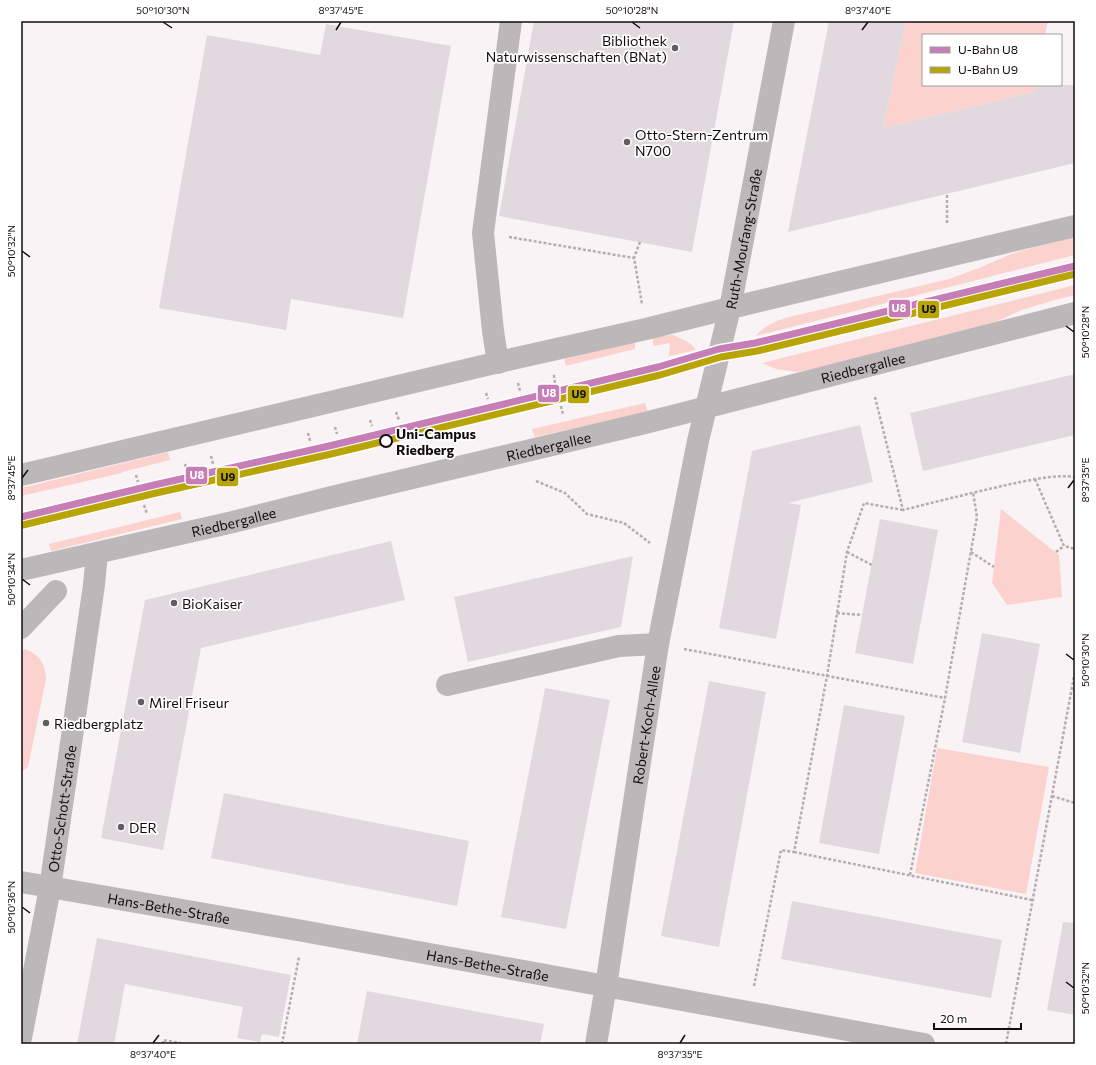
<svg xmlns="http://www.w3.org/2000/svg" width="1096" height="1065" font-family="Commissioner,sans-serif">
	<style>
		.green { fill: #fbd2ce }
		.building { fill: #e1d9de }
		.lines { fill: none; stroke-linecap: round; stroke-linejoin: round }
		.path { stroke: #b3aeaf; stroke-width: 2.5; stroke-dasharray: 3 2; stroke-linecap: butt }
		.minor { stroke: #bcb7b8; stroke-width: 22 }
		.metro-1-casing { stroke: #fff; stroke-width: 10 }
		.metro-2-casing { stroke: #fff; stroke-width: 10 }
		.metro-1 { stroke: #c77db5; stroke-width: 7 }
		.metro-2 { stroke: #b8a404; stroke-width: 7 }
		.ticks { fill: none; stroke: #140b0f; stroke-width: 1.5 }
		.poi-dot { fill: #645c60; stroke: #fff; stroke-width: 1.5 }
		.stop-dot { fill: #fff; stroke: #140b0f; stroke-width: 2 }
		.labels { text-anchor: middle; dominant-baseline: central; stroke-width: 3.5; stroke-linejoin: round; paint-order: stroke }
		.poi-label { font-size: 14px; fill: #140b0f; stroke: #fff; text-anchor: start }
		.street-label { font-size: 14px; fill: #140b0f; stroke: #fff }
		.stop-label { font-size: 14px; font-weight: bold; fill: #140b0f; stroke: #fff; text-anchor: start }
		.line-badge { stroke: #fff; stroke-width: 1.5 }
		.badge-label { font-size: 11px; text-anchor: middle; font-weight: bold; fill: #fff }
		.pale-badge-label { font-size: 11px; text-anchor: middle; font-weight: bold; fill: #111 }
		.neatline { fill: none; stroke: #140b0f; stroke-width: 1.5 }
		.ticks-label { font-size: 10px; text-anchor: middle; fill: #140b0f }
	</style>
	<rect width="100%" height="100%" fill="#f9f3f6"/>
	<g class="green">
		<path d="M 906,21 L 1048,21 L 1045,35 L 923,35 L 923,85 L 1036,85 L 1034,92 L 883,128 Z"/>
		<path d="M 1075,237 L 1075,255 L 756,336 C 764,326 774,322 785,318 L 949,279 L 979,268 L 1011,254 L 1038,246 Z"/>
		<path d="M 1075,285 L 1075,295 L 1055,300 L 1022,310 L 987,326 L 822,367 L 798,372 L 776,369 L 762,363 Z"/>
		<path d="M 673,335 C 682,339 691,342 696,350 L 669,356 L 670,343 L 653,346 L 653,337 Z"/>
		<path d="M 635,341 L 635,349 L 566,366 L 564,359 Z"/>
		<path d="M 645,403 L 648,412 L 535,437 L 532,429 Z"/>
		<path d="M 168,452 L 170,460 L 122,472 L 122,473 L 21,496 L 21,488 Z"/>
		<path d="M 1001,509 L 1059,555 L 1062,597 L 1007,605 L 992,583 Z"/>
		<path d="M 180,512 L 182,519 L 51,551 L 49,544 Z"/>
		<path d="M 25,649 C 40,655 45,663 46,679 L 28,767 L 21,772 L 21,652 Z"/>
		<path d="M 937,748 L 1049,767 L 1026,894 L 915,873 Z"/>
	</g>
	<g class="building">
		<path d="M 534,21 L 734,21 L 692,252 L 499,216 Z"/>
		<path d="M 829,21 L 906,21 L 883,128 L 1034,92 L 1036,85 L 1075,85 L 1075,163 L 788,232 Z"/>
		<path d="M 326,24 L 451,46 L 403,318 L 291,299 L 286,330 L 159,308 L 207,35 L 320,55 Z"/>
		<path d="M 1075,374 L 1075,435 L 923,471 L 910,413 Z"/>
		<path d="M 860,425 L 873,482 L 788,503 L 801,505 L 776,639 L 719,628 L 752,451 Z"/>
		<path d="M 880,519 L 938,530 L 913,664 L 855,653 Z"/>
		<path d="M 391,541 L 405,600 L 201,648 L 163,850 L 101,838 L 145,600 Z"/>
		<path d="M 633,556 L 621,627 L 468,662 L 454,597 Z"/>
		<path d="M 982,633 L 1040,644 L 1020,753 L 962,742 Z"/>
		<path d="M 709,681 L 766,692 L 719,947 L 661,936 Z"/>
		<path d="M 545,688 L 610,700 L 566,929 L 501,917 Z"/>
		<path d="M 844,705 L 905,716 L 879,854 L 819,843 Z"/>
		<path d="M 224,793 L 469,841 L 457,906 L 211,858 Z"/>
		<path d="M 792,901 L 1002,940 L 991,998 L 781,959 Z"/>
		<path d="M 1063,922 L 1075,923 L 1075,1015 L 1047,1010 Z"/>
		<path d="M 97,938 L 291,975 L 279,1037 L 262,1034 L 260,1042 L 237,1038 L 243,1007 L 125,984 L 114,1044 L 77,1044 Z"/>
		<path d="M 367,991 L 544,1024 L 540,1044 L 357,1044 Z"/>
	</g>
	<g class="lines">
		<g class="path">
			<path d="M 947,223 L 947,193"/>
			<path d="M 509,237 L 634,258"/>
			<path d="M 640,242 L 634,258 L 642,304"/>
			<path d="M 555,376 L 554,376 L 555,383"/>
			<path d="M 518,383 L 520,391"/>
			<path d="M 486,393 L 488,399"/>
			<path d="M 875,397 L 903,510 C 939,501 975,492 1011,484 C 1031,480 1055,474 1075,477"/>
			<path d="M 561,406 L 563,415"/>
			<path d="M 396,412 L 399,420"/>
			<path d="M 370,420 L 372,426"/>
			<path d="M 335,427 L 337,434"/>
			<path d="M 308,433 L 310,441"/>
			<path d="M 211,456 L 213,464"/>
			<path d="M 185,464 L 187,470"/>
			<path d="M 136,475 L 138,482"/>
			<path d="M 1035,479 L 1064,546 L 1075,549"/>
			<path d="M 536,481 L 565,493 L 587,514 L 624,523 L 650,543"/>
			<path d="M 144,505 L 147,514"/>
			<path d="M 847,552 L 872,565"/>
			<path d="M 971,552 L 994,567"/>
			<path d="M 1056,552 L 1064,546"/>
			<path d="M 837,613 L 862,615"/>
			<path d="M 684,649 L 945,698"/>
			<path d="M 1052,796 L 1075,803"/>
			<path d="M 794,852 L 1032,900"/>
			<path d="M 910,875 L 945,698 L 977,517 L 973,492"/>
			<path d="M 754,986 L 781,850 L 794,852 L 827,676 L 847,552 L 864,503 L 903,510"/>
			<path d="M 163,1044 L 163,1040 L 186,1044"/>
			<path d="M 282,1044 L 299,957"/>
			<path d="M 1006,1044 L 1075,671"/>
		</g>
		<g class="minor">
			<path d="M 498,363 L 493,331 L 483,233 L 511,21"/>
			<path d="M 21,475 L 512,359 L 646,329 L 730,308 L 1075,226"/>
			<path id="s1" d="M 21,570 L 233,522 L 336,496 L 641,424 L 1075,313"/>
			<path d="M 21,628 L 56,591"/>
			<path d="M 447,685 L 619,646 L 658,644"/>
			<path id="s2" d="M 21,882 L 303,931 L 924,1044"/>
			<path id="s3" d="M 21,1038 L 50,888 L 94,585 L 97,553"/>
			<path id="s4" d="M 596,1044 L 606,986 L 658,644 L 698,441 L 730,308 L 739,261 L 784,21"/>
		</g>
		<g class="metro-1-casing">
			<path id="metro-1" d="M 21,517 L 154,485 L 329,446 L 658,367 L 719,349 L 755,343 L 1075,266"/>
		</g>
		<g class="metro-2-casing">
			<path id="metro-2" d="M 23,525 L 156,493 L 331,454 L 660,375 L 721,357 L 757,351 L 1075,274"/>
		</g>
		<use href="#metro-1" class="metro-1"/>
		<use href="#metro-2" class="metro-2"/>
	</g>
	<path class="ticks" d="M 163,22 L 172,28M 632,22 L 640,28M 336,30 L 341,22M 862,30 L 868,22M 22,251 L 30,257M 1066,326 L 1074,332M 22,478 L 28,470M 1068,488 L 1074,480M 22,579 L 30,585M 1066,654 L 1074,660M 22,907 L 30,913M 1066,982 L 1074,988M 153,1043 L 159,1035M 680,1043 L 685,1035"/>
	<g class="poi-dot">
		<circle cx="675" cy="48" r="4"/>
		<circle cx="627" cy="142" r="4"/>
		<circle cx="174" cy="603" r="4"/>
		<circle cx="141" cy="702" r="4"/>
		<circle cx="46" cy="723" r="4"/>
		<circle cx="121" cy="827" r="4"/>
	</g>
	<circle class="stop-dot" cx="386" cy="441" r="6"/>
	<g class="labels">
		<g class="poi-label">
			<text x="667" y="40" text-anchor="end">Bibliothek<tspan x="667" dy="16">Naturwissenschaften (BNat)</tspan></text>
			<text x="635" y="134">Otto-Stern-Zentrum<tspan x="635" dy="16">N700</tspan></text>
			<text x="182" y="603">BioKaiser</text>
			<text x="149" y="702">Mirel Friseur</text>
			<text x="54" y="723">Riedbergplatz</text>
			<text x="129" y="827">DER</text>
		</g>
		<g class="street-label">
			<text stroke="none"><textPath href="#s4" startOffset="819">Ruth-Moufang-Straße</textPath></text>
			<text stroke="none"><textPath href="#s1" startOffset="866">Riedbergallee</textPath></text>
			<text stroke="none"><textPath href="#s1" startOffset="542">Riedbergallee</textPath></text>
			<text stroke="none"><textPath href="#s1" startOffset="218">Riedbergallee</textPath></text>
			<text stroke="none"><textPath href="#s4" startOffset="323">Robert-Koch-Allee</textPath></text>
			<text stroke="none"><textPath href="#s3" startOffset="233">Otto-Schott-Straße</textPath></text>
			<text stroke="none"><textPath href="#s2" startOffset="150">Hans-Bethe-Straße</textPath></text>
			<text stroke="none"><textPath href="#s2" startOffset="474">Hans-Bethe-Straße</textPath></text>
		</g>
		<g class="stop-label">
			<text x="396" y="433">Uni-Campus<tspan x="396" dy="16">Riedberg</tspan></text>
		</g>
	</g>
	<g class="line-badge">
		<rect x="888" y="299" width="23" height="19" rx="4" fill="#c77db5"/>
		<rect x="917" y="300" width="23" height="19" rx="4" fill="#b8a404"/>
		<rect x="537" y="384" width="23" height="19" rx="4" fill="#c77db5"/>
		<rect x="567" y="385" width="23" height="19" rx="4" fill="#b8a404"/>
		<rect x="185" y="466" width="23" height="19" rx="4" fill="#c77db5"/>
		<rect x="216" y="467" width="23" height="20" rx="4" fill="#b8a404"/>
	</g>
	<g class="badge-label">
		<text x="899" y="312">U8</text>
		<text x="549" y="397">U8</text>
		<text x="197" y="479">U8</text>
	</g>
	<g class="pale-badge-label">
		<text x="929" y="313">U9</text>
		<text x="579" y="398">U9</text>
		<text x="228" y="481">U9</text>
	</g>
	<rect width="1096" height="1065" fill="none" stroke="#ffffff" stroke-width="44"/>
	<rect x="922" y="34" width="140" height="52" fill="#ffffff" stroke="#a19d9f"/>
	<rect x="930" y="47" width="20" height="6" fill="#c77db5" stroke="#a19d9f"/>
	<text x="958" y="54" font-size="12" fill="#140b0f">U-Bahn U8</text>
	<rect x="930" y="67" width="20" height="6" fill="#b8a404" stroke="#a19d9f"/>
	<text x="958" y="74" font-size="12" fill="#140b0f">U-Bahn U9</text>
	<path d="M934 1023v6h87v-6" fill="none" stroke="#140b0f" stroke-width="2"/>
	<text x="940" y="1023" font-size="12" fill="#140b0f" stroke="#ffffff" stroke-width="3" paint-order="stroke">20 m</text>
	<rect x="22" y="22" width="1052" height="1021" class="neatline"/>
	<g class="ticks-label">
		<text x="163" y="14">50°10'30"N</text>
		<text x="341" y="14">8°37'45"E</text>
		<text x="632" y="14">50°10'28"N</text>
		<text x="868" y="14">8°37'40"E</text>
		<text transform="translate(11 251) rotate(-90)" y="4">50°10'32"N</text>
		<text transform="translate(1085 332) rotate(-90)" y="4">50°10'28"N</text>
		<text transform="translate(11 478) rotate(-90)" y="4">8°37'45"E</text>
		<text transform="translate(1085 480) rotate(-90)" y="4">8°37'35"E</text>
		<text transform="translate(11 579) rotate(-90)" y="4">50°10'34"N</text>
		<text transform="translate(1085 660) rotate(-90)" y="4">50°10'30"N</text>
		<text transform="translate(11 907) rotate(-90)" y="4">50°10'36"N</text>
		<text transform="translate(1085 988) rotate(-90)" y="4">50°10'32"N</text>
		<text x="153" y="1058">8°37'40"E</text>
		<text x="680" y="1058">8°37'35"E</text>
	</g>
</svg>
